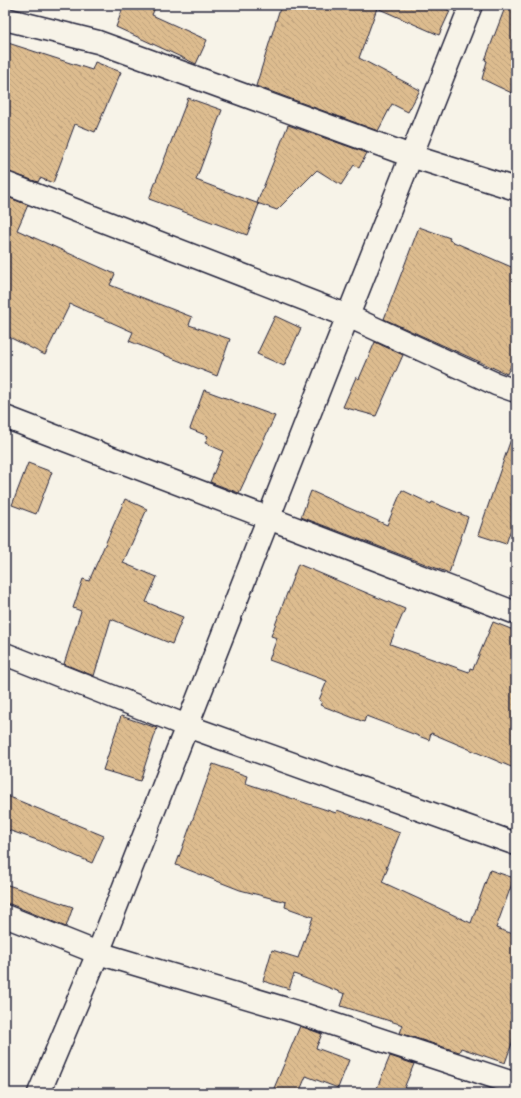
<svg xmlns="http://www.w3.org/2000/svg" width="521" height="1098" font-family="'Patrick Hand',sans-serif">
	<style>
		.building { fill: url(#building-back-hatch); stroke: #22223b }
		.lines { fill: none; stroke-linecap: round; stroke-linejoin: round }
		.street-casing { stroke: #22223b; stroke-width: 25 }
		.street { stroke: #f7f3e8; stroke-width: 22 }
	</style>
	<defs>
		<pattern id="building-back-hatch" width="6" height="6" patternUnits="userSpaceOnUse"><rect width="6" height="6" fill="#ddbc8f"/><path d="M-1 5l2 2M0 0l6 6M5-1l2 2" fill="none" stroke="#bda17c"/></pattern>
	</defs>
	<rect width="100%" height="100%" fill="#f7f3e8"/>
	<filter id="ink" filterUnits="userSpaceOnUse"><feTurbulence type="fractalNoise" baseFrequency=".025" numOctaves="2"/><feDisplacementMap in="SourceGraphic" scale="8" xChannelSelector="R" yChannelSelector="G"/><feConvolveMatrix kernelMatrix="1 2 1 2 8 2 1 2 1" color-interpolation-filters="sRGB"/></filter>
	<g filter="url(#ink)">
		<g class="building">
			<path d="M 124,5 L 156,5 L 152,15 L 207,40 L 196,64 L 116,27 Z"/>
			<path d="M 281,5 L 436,5 L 450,11 L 439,35 L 377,8 L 359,58 L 420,90 L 408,112 L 392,104 L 378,131 L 256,86 Z"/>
			<path d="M 506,5 L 516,5 L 516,95 L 482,79 L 487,61 L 485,60 Z"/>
			<path d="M 5,42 L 92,70 L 95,62 L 121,72 L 95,132 L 75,124 L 53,183 L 40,178 L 38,182 L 5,171 Z"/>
			<path d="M 188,98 L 222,110 L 196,180 L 259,204 L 247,235 L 149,199 Z"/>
			<path d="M 288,125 L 367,153 L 359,168 L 354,165 L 341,185 L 317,170 L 277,210 L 257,203 Z"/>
			<path d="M 5,196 L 28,205 L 17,230 L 115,274 L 110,285 L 192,317 L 189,325 L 230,339 L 217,376 L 129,341 L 133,332 L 70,304 L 45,355 L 5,335 Z"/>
			<path d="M 419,227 L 450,238 L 449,240 L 516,269 L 516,355 L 507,374 L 384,319 Z"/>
			<path d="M 275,316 L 301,328 L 284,366 L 257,354 Z"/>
			<path d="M 375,342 L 403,355 L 376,416 L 343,407 L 356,377 L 359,379 Z"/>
			<path d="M 204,390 L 275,416 L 239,493 L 210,482 L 223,451 L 205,443 L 208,436 L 190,429 Z"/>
			<path d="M 512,436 L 516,437 L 516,514 L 506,544 L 478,535 Z"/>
			<path d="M 28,463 L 52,472 L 36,514 L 12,505 Z"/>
			<path d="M 402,490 L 431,504 L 432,502 L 468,517 L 449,573 L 301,517 L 311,491 L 387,525 Z"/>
			<path d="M 125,499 L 147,509 L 123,563 L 157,577 L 146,602 L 183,617 L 172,644 L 111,619 L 94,676 L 64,664 L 81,611 L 73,608 L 83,579 L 89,581 Z"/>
			<path d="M 298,564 L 405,609 L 390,644 L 469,672 L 470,668 L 473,669 L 493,622 L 516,631 L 516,769 L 431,733 L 429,740 L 366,716 L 364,722 L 320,705 L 322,702 L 319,700 L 327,681 L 269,660 L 277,638 L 271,636 Z"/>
			<path d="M 121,716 L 157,728 L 140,781 L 103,770 Z"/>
			<path d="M 213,764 L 247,776 L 245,783 L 336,813 L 337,810 L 400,833 L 386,868 L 388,868 L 382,882 L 471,923 L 490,870 L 514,878 L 496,928 L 516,935 L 516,1032 L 505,1063 L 461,1048 L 459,1052 L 400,1033 L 403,1025 L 341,1006 L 345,994 L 294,974 L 289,989 L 263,981 L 272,950 L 298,958 L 313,917 L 285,907 L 286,902 L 240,890 L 176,865 Z"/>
			<path d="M 5,795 L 104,836 L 92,863 L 46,843 L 5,829 Z"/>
			<path d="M 5,884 L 73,907 L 66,927 L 10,904 L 5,904 Z"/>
			<path d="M 300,1026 L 322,1034 L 316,1048 L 349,1060 L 338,1088 L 306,1076 L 299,1093 L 272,1093 Z"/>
			<path d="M 390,1056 L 414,1064 L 402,1093 L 375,1093 Z"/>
		</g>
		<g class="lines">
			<g class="street-casing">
				<g id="street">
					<path d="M 5,19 L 98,42 L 411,156 L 516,189"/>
					<path d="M 5,183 L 348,316 L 496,384 L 516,391"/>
					<path d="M 5,417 L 516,613"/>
					<path d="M 5,654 L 187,726 L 516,844"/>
					<path d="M 5,916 L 98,953 L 293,1011 L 516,1084"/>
					<path d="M 39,1093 L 98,953 L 332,356 L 471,5"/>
				</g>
			</g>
			<use href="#street" class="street"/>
		</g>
	</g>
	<rect width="521" height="1098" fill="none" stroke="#f7f3e8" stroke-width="20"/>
	<rect x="10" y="10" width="501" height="1078" fill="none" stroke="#22223b" stroke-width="1.5" filter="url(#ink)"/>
</svg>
